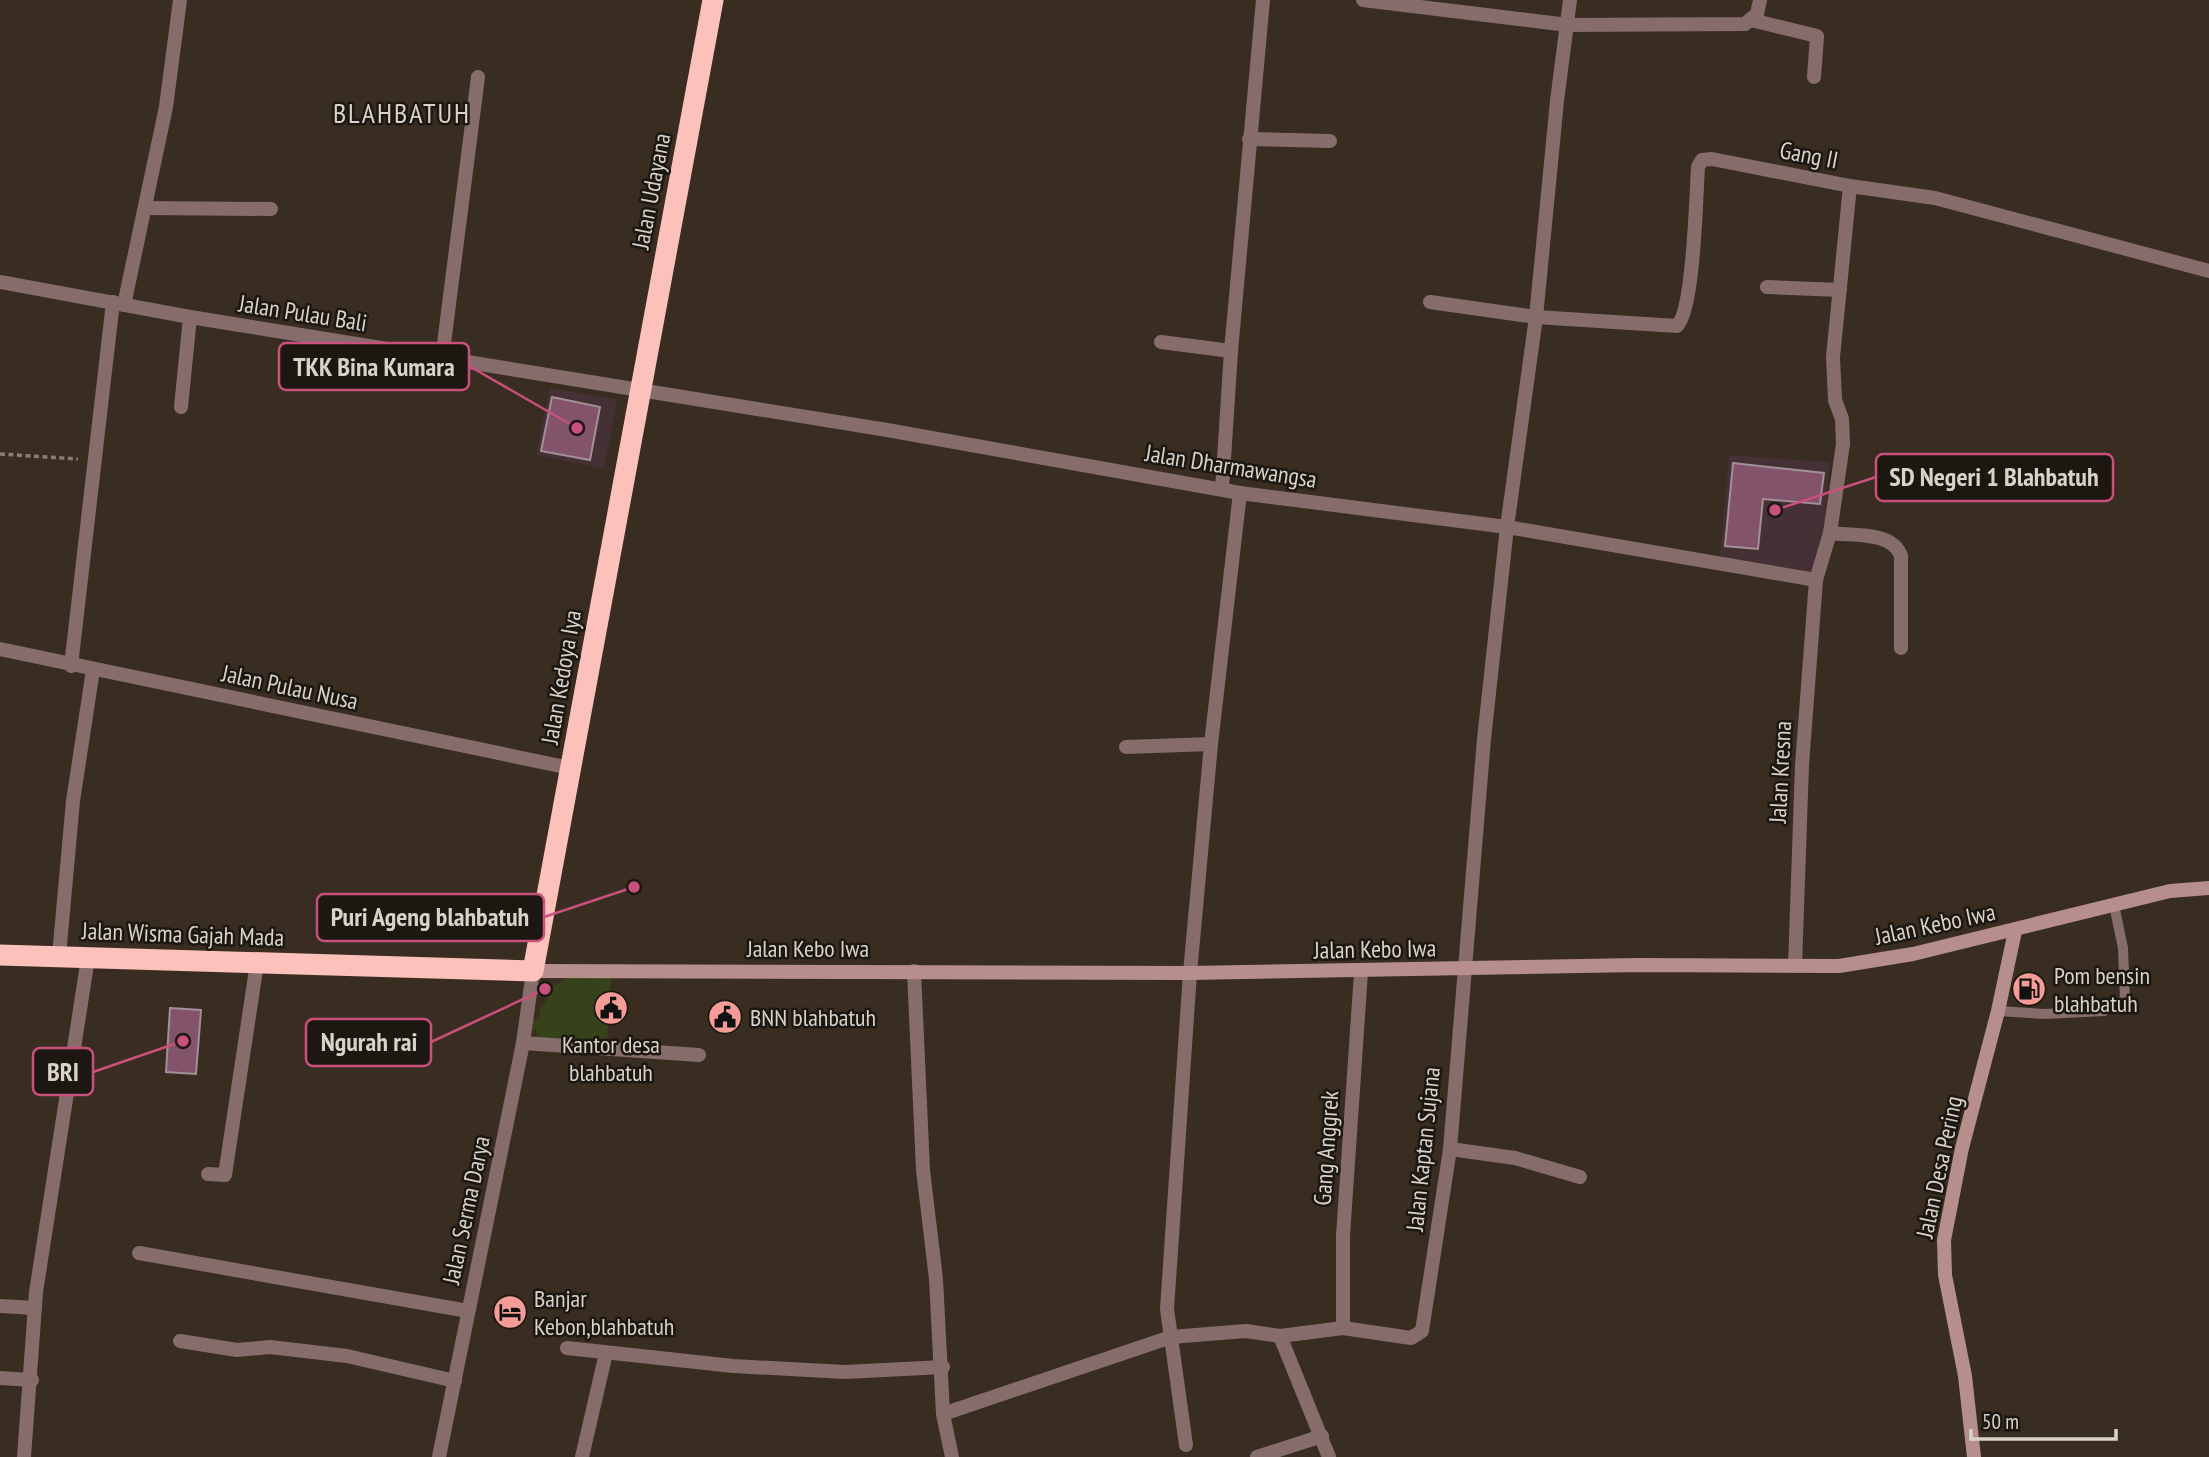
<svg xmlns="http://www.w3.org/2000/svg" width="2209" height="1457" font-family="'PT Sans Narrow',sans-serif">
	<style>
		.education { fill: #453135 }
		.green { fill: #35421a }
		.building { fill: #825369; stroke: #a38f98; stroke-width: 2 }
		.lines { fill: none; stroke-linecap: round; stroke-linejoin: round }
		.path { stroke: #887f74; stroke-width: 3.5; stroke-dasharray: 5 3.5; stroke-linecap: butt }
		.lane { stroke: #866d6b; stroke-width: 10 }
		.street { stroke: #866d6b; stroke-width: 14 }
		.secondary { stroke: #b68f8c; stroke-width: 14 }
		.highway { stroke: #fdc1bc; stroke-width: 21 }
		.labels { text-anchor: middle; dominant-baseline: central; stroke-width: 5; stroke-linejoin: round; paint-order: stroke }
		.street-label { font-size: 24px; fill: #d9d2ca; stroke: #1c1711 }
		.poi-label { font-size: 24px; fill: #d9d2ca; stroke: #1c1711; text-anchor: start }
		.quarter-label { font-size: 28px; letter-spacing: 2px; fill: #d9d2ca; stroke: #1c1711 }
		.leader { fill: none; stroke: #c9507c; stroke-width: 2.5 }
		.callout-dot { fill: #c9507c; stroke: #1c1711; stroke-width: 2.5 }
		.callout { fill: #1c1711; stroke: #c9507c; stroke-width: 2.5 }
		.callout-label { font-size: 26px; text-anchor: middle; font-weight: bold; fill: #d9d2ca }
	</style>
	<rect width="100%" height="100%" fill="#382d20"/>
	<g class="education">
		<path d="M 550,388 L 617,400 L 604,469 L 536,455 Z"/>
		<path d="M 1729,455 L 1830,462 L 1821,562 L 1809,572 L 1720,558 Z"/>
	</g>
	<path class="green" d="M 611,977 L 607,1046 L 535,1041 L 537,1030 L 531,1030 L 532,1020 L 539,1020 L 540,1009 L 547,1002 L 549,988 L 568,978 Z"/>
	<g class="building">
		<path d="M 552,397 L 600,407 L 590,460 L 541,451 Z"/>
		<path d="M 1733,463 L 1824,473 L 1820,504 L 1763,499 L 1758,549 L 1725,546 Z"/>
		<path d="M 170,1008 L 201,1010 L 196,1074 L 166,1072 Z"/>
	</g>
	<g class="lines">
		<path class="path" d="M 0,454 L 78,459"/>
		<path class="lane" d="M 1998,1011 L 2045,1014 L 2104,1011 L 2125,1000 L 2123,948 L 2114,905"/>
		<g class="street">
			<path d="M 1363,0 L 1568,25 L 1745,24 L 1757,14 L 1760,0"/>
			<path d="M 1751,20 L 1817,36 L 1814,77"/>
			<path d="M 1249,139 L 1330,141"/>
			<path d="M 145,208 L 271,209"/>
			<path d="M 0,282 L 190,317 L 887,430 L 1240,493 L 1507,527 L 1816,580"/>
			<path d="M 1767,287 L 1840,290"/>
			<path d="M 1430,302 L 1536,317 L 1677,326 C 1694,310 1696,196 1698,167 L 1702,160 L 1712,159 L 1850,186 L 1935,198 L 2209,271"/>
			<path d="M 124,305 L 166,107 L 180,0"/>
			<path d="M 1161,342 L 1231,351"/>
			<path d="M 442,359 L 478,77"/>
			<path d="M 181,407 L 190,317"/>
			<path d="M 1222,489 L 1231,351 L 1263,0"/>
			<path d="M 1830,533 C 1853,536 1893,531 1901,556 L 1901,648"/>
			<path d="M 0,649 L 570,768"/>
			<path d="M 71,666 L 113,302"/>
			<path d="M 1126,747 L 1211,744"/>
			<path d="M 59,956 L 73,801 L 93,670"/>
			<path d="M 1795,966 L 1802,765 L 1816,580 L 1830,533 L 1843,444 L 1842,419 L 1835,400 L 1833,357 L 1850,186"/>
			<path d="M 914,971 L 923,1170 L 936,1279 L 943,1414 L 952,1457"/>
			<path d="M 523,1043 L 699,1055"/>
			<path d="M 1450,1149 L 1515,1158 L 1580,1177"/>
			<path d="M 208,1174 L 225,1175 L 257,963"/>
			<path d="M 139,1253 L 468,1311"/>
			<path d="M 0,1306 L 35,1308"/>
			<path d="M 1343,1328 L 1343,1236 L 1361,972"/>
			<path d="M 1280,1336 L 1329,1457"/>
			<path d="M 180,1341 L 237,1350 L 270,1347 L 347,1356 L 455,1381"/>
			<path d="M 567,1348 L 733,1366 L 845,1372 L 943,1367"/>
			<path d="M 0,1378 L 32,1380"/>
			<path d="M 943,1414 L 1171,1337 L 1246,1331 L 1280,1336 L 1343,1328 L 1411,1338 L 1422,1331 L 1450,1149 L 1484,739 L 1507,527 L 1536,317 L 1557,101 L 1570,0"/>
			<path d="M 1186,1445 L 1167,1309 L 1190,973 L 1211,744 L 1240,493"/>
			<path d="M 24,1457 L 36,1292 L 88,958"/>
			<path d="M 439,1457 L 523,1043 L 533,971"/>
			<path d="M 582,1457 L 606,1353"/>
			<path d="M 1257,1457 L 1322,1436"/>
		</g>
		<g class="secondary">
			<path d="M 533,971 L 1190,973 L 1638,965 L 1839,966 L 1913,954 L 2170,891 L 2209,888"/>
			<path d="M 1974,1457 L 1965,1376 L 1945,1275 L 1944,1240 L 1962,1148 L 1998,1011 L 2015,931"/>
		</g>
		<path class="highway" d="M 0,955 L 533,971 L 713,0"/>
	</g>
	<defs>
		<g id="fuel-disc" transform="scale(1.75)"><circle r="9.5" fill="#f59c96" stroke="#1c1711"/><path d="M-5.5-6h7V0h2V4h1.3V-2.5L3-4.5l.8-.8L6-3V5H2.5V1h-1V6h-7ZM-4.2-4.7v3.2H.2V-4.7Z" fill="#111"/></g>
		<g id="civic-disc" transform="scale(1.75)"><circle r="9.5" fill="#f59c96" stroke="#1c1711"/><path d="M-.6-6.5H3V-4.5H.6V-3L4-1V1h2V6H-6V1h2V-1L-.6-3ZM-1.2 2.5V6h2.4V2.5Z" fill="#111"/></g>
		<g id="hotel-disc" transform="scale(1.75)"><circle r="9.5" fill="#f59c96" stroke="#1c1711"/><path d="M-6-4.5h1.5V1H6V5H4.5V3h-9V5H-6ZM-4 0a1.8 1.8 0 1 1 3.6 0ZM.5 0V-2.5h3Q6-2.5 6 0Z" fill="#111"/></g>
	</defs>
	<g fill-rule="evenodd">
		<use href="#fuel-disc" x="2029" y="989"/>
		<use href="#civic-disc" x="611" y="1008"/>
		<use href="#civic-disc" x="725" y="1017"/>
		<use href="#hotel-disc" x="510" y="1312"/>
	</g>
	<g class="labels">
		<g class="street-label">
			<text transform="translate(1809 155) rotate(11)">Gang II</text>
			<text transform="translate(651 191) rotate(-79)">Jalan Udayana</text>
			<text transform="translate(303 313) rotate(9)">Jalan Pulau Bali</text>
			<text transform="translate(1231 466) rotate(9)">Jalan Dharmawangsa</text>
			<text transform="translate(561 677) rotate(-80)">Jalan Kedoya Iya</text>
			<text transform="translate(290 687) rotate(12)">Jalan Pulau Nusa</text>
			<text transform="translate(1780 772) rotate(-87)">Jalan Kresna</text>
			<text transform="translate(1935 924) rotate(-12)">Jalan Kebo Iwa</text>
			<text transform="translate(183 934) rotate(2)">Jalan Wisma Gajah Mada</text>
			<text x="808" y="948">Jalan Kebo Iwa</text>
			<text transform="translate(1375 949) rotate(-1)">Jalan Kebo Iwa</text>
			<text transform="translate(1326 1148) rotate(-86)">Gang Anggrek</text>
			<text transform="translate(1423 1149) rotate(-84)">Jalan Kaptan Sujana</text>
			<text transform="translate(1939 1167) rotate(-78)">Jalan Desa Pering</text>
			<text transform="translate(466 1210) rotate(-78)">Jalan Serma Darya</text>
		</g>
		<g class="poi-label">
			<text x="2054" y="975">Pom bensin<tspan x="2054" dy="28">blahbatuh</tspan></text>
			<text x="750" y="1017">BNN blahbatuh</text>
			<text x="611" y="1044" text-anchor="middle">Kantor desa<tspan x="611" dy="28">blahbatuh</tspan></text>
			<text x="534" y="1298">Banjar<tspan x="534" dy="28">Kebon,blahbatuh</tspan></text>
		</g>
		<g class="quarter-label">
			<text x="402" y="112">BLAHBATUH</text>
		</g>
	</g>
	<path class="leader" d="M577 428L469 366M1775 510L1876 477M634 887L544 917M545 989L431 1042M183 1041L93 1072"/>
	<g class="callout-dot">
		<circle cx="577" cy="428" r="7"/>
		<circle cx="1775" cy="510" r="7"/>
		<circle cx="634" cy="887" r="7"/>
		<circle cx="545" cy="989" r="7"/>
		<circle cx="183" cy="1041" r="7"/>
	</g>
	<g class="callout">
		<rect x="279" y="343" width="190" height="47" rx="7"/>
		<rect x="1876" y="454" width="237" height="47" rx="7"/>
		<rect x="317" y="894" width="227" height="47" rx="7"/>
		<rect x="306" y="1019" width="125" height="47" rx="7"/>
		<rect x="33" y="1048" width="60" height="47" rx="7"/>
	</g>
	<g class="callout-label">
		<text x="374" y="376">TKK Bina Kumara</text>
		<text x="1994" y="486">SD Negeri 1 Blahbatuh</text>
		<text x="430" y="926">Puri Ageng blahbatuh</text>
		<text x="369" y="1051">Ngurah rai</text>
		<text x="63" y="1081">BRI</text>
	</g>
	<path d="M1971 1429v10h145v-10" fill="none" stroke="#d9d2ca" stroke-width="3.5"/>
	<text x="1982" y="1429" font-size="21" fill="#d9d2ca" stroke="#1c1711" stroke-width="5" paint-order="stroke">50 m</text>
</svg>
